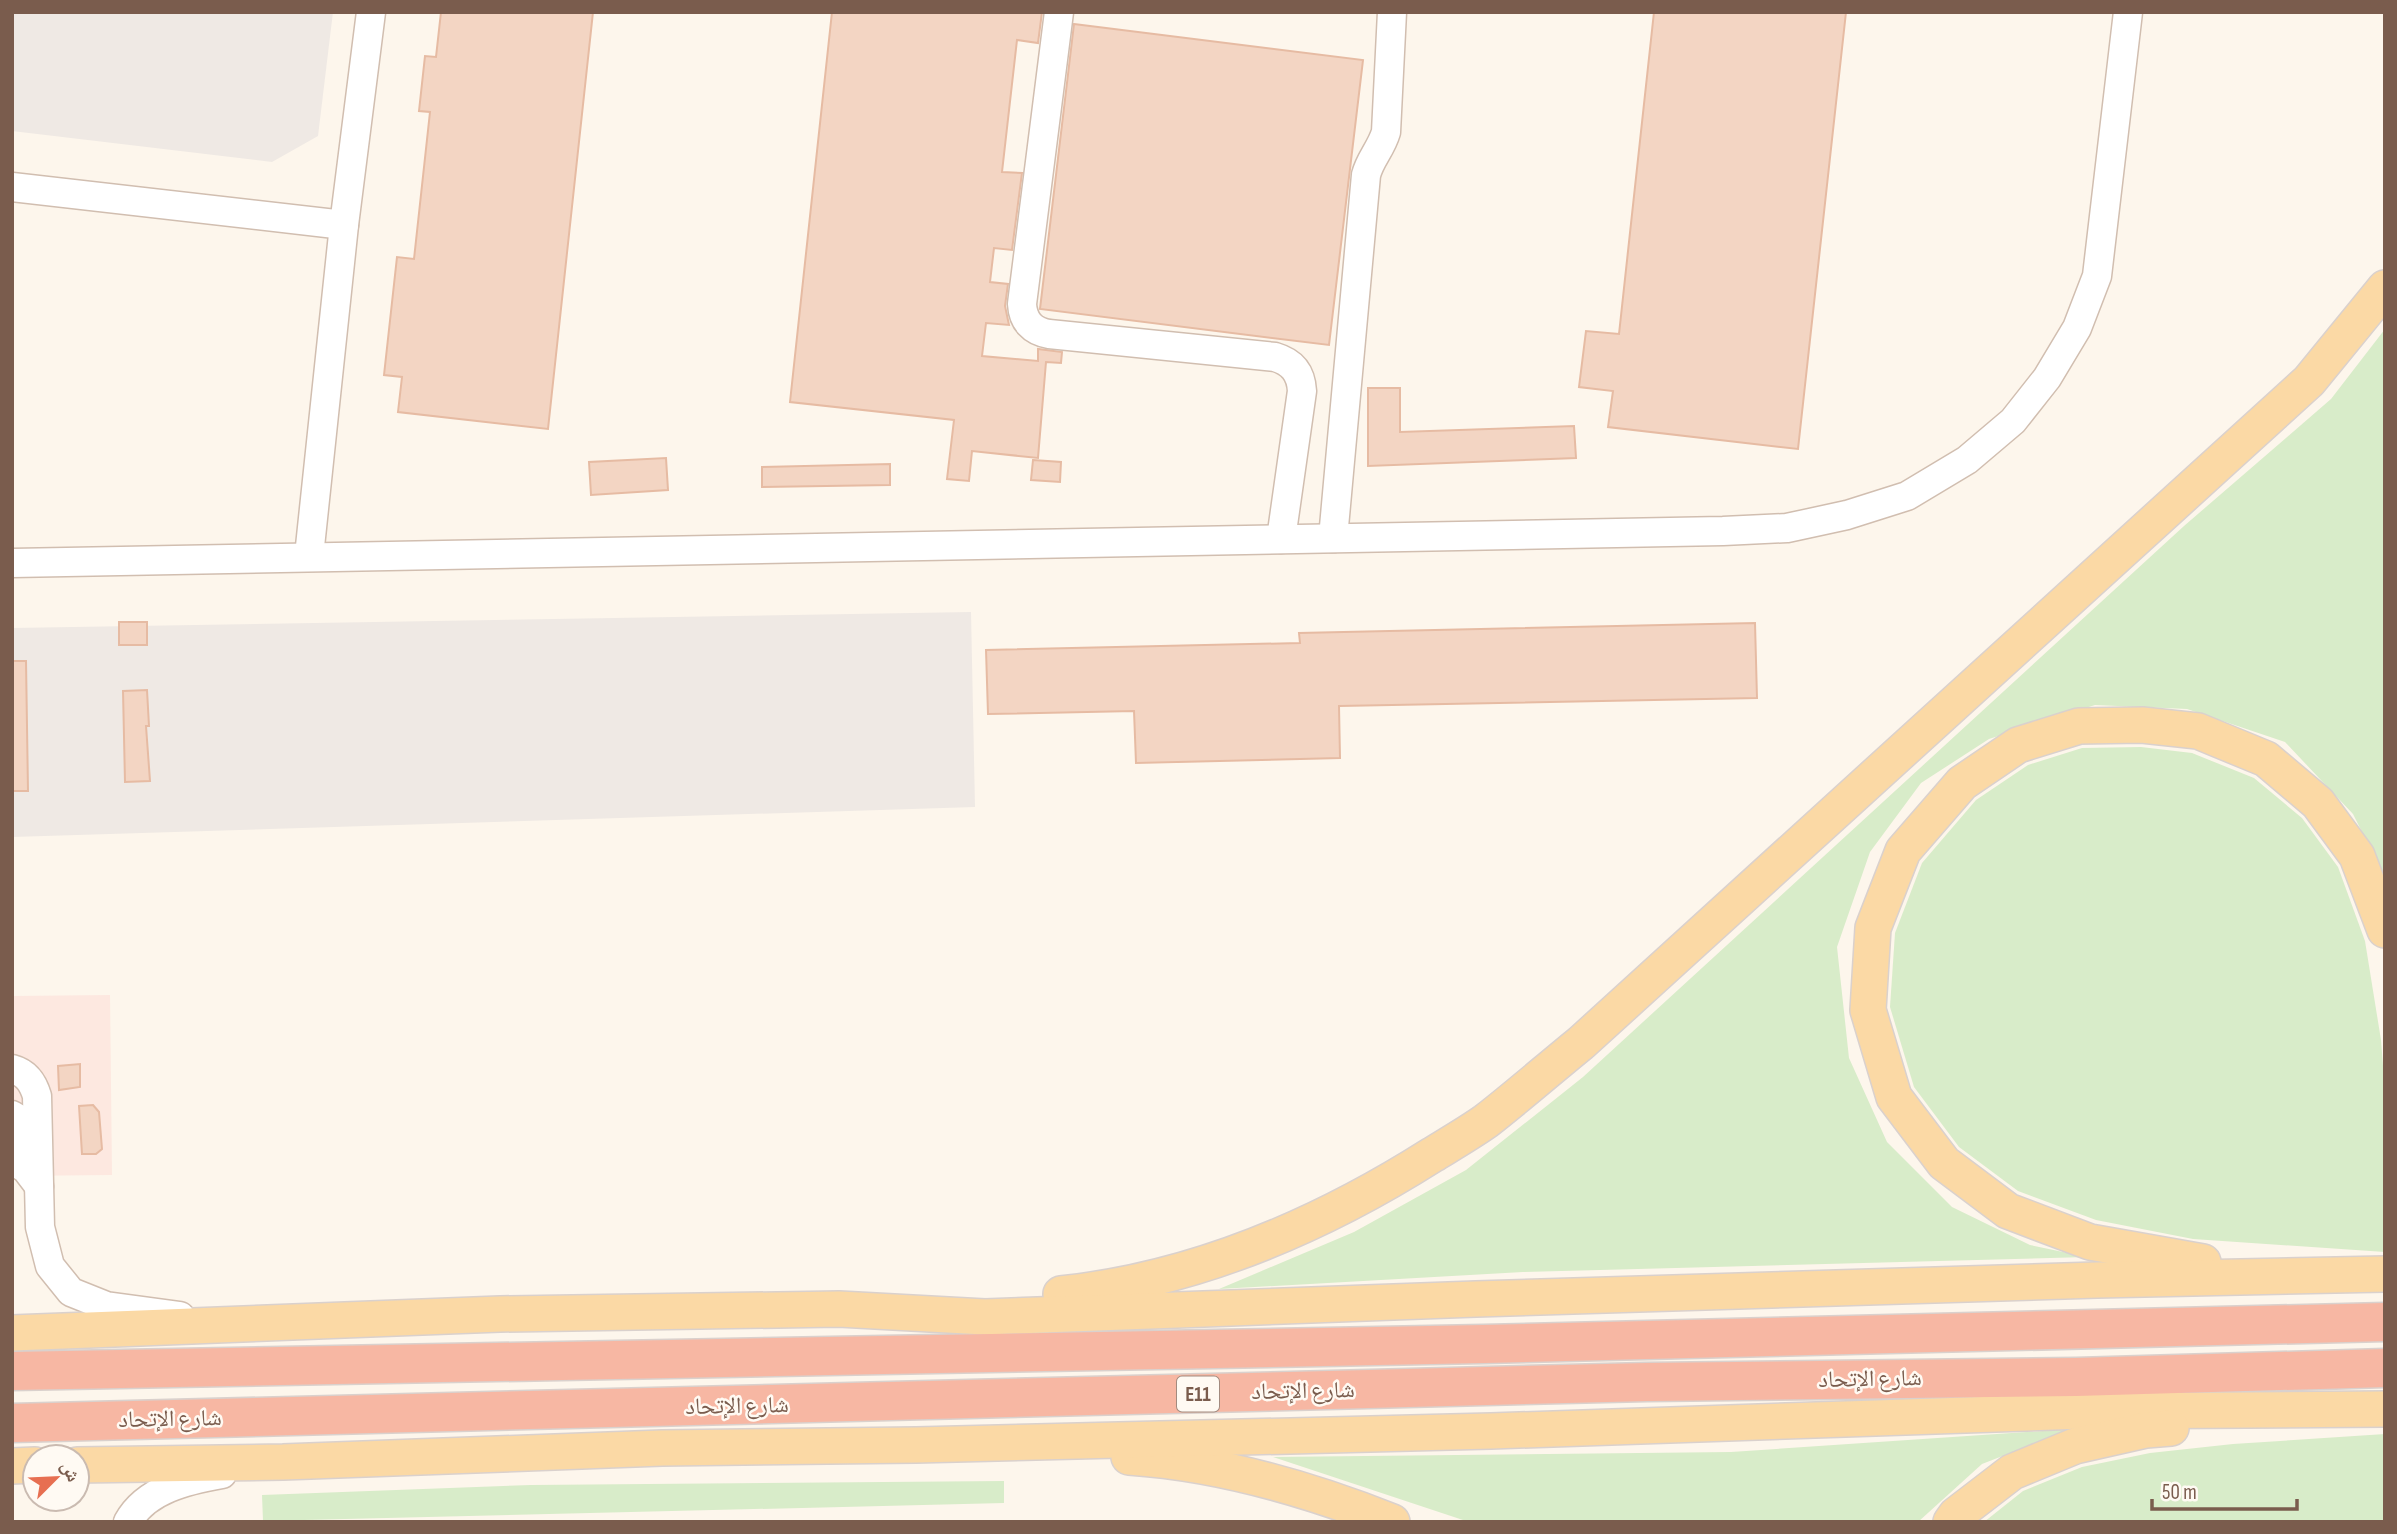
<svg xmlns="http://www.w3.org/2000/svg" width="2397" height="1534" font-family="'Sofia Sans Condensed','Noto Naskh Arabic',sans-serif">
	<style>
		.commercial { fill: #fde8e0 }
		.industrial { fill: #efe9e4 }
		.green { fill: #d8ecc9 }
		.building { fill: #f3d5c3; stroke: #e6bba3; stroke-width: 2 }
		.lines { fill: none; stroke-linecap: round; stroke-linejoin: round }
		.minor-casing { stroke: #d1beb0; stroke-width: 31 }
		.major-casing { stroke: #dad1cd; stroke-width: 38 }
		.highway-casing { stroke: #dad1cd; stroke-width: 41 }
		.minor { stroke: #fff; stroke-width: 28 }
		.major { stroke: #fbd9a5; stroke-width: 35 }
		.highway { stroke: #f7b7a3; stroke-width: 38 }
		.labels { text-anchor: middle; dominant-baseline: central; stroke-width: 5; stroke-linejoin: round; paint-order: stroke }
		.shield { fill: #fffaf3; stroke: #a28b7f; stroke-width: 2 }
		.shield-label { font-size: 21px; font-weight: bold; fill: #7a5c4d }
		.street-label { font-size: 23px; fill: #7a5c4d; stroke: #fffaf3 }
	</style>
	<rect width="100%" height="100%" fill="#fdf6ec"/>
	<path class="commercial" d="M 110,995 L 112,1175 L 12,1176 L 12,996 Z"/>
	<g class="industrial">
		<path d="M 12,12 L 333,12 L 318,136 L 272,162 L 12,131 Z"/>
		<path d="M 971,612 L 975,807 L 12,837 L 12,628 Z"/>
	</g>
	<g class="green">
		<path d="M 2385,329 L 2385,878 L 2353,814 L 2285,742 L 2187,709 L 2095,705 L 1989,739 L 1921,783 L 1870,852 L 1837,947 L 1849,1058 L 1887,1142 L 1952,1207 L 2030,1245 L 2087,1257 L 1523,1272 L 1219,1289 L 1354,1232 L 1466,1170 L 1583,1077 L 2184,526 L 2331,399 Z"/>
		<path d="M 2141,747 L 2192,753 L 2254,778 L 2302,818 L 2338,867 L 2365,941 L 2381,1040 L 2385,1091 L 2385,1252 L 2193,1239 L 2096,1220 L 2018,1191 L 1959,1147 L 1914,1087 L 1890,1007 L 1895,933 L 1922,863 L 1976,800 L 2028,765 L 2082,748 Z"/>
		<path d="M 2072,1429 L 1982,1464 L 1918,1522 L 1469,1522 L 1273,1457 L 1731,1452 Z"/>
		<path d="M 2385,1434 L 2385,1522 L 1984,1522 L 2023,1491 L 2082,1467 L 2150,1453 L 2233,1444 Z"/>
		<path d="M 1004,1481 L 1004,1503 L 263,1521 L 262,1495 L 531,1485 Z"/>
	</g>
	<g class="building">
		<path d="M 441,12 L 593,12 L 548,429 L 398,412 L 402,377 L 384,375 L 397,257 L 414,259 L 430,112 L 419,111 L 425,56 L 436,57 Z"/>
		<path d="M 832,12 L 1042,12 L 1038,43 L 1017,40 L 1002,172 L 1022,173 L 1012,250 L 994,248 L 990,282 L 1008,284 L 1005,306 L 1009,325 L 986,323 L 982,356 L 1038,361 L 1038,349 L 1062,352 L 1061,363 L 1046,362 L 1038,458 L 972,451 L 969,481 L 947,479 L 954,420 L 790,402 Z"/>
		<path d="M 1654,12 L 1846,12 L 1798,449 L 1608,427 L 1613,391 L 1579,387 L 1586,331 L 1619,334 Z"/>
		<path d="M 1074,24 L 1363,60 L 1329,345 L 1040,309 Z"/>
		<path d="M 1368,388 L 1400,388 L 1400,432 L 1574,426 L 1576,458 L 1368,466 Z"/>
		<path d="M 666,458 L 668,490 L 591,495 L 589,462 Z"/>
		<path d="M 1033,460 L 1061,462 L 1060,482 L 1031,480 Z"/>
		<path d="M 890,464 L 890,485 L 762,487 L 762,467 Z"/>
		<rect x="119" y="622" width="28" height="23"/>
		<path d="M 1755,623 L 1757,698 L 1339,706 L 1340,758 L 1136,763 L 1134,711 L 988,714 L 986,650 L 1300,643 L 1299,633 Z"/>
		<path d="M 12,661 L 26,661 L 28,791 L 12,791 Z"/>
		<path d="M 147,690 L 149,726 L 146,726 L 150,781 L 125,782 L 123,691 Z"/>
		<path d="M 80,1064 L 80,1087 L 59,1090 L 58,1066 Z"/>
		<path d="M 93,1105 L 99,1112 L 102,1149 L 96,1154 L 82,1154 L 79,1106 Z"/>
	</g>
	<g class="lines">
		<g class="minor-casing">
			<g id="minor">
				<path d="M 1059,12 L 1022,304 C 1023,321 1032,331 1049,334 L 1275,357 C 1292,362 1301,373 1302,391 L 1281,539"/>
				<path d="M 12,187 L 344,225"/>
				<path d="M 1333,538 L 1366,175 C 1370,159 1381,149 1386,132 L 1392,12"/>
				<path d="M 309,556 L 344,225 L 371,12"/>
				<path d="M 12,563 L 1723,531 L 1787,528 L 1847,515 L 1907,496 L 1967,460 L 2013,421 L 2047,378 L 2077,328 L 2097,276 L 2128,12"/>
				<path d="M 12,1069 C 27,1073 33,1083 37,1096 L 40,1227 L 50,1266 L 71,1292 L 106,1306 L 180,1316"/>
				<path d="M 12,1115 L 29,1125 L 37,1136"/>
				<path d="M 12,1137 L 30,1149 L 38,1161"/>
				<path d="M 12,1160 L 26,1169 L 39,1186"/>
				<path d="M 128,1522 C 146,1489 188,1480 222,1474"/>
			</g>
		</g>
		<g class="major-casing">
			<g id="major">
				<path d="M 2203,1262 L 2090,1242 L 2008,1211 L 1944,1163 L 1894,1097 L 1868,1010 L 1873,928 L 1903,851 L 1962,783 L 2018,745 L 2079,726 L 2142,725 L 2198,731 L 2266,759 L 2318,803 L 2357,856 L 2385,930"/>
				<path d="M 1061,1294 C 1193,1280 1320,1226 1432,1155 C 1450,1144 1469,1133 1486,1121 C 1518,1096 1549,1069 1581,1043 L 2309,381 L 2385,288"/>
				<path d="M 12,1333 L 500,1314 L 839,1309 L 985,1317 L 1476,1299 L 2097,1280 L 2385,1274"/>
				<path d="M 1129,1457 C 1219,1463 1309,1489 1392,1522"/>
				<path d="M 77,1465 L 283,1462 L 662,1448 L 916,1445 L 1491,1431 L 2083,1411 L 2385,1409"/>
				<path d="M 12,1466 L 35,1465"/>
				<path d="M 1951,1522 L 1956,1515 L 2012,1472 L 2075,1446 L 2146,1430 L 2171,1428"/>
			</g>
		</g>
		<g class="highway-casing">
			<g id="highway">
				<path d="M 12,1371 L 1484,1344 L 2385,1322"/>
				<path d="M 12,1423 L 1647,1382 L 2076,1377 L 2385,1368"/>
			</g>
		</g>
		<use href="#minor" class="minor"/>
		<use href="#major" class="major"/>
		<use href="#highway" class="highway"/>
	</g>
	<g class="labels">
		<rect class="shield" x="1177" y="1376.5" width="42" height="35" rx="5"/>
		<g class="shield-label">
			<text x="1198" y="1394">E11</text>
		</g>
		<g class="street-label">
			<text transform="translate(1870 1379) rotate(-1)">شارع الإتحاد</text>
			<text transform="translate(1303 1391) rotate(-1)">شارع الإتحاد</text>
			<text transform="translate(737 1406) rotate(-1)">شارع الإتحاد</text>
			<text transform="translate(170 1419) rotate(-1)">شارع الإتحاد</text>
		</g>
	</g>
	<rect width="2397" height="1534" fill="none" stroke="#7a5c4d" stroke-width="28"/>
	<g transform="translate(56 1478) rotate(66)"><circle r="33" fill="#fffaf3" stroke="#cabbb1" stroke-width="2"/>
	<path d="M0-5L12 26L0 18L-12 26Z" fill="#e76f51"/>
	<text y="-10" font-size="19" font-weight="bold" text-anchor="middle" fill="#7a5c4d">ش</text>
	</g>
	<path d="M2152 1499v10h145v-10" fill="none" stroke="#7a5c4d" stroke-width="3.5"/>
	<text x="2162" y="1499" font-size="21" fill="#7a5c4d" stroke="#fffaf3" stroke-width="5" paint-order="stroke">50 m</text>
</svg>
